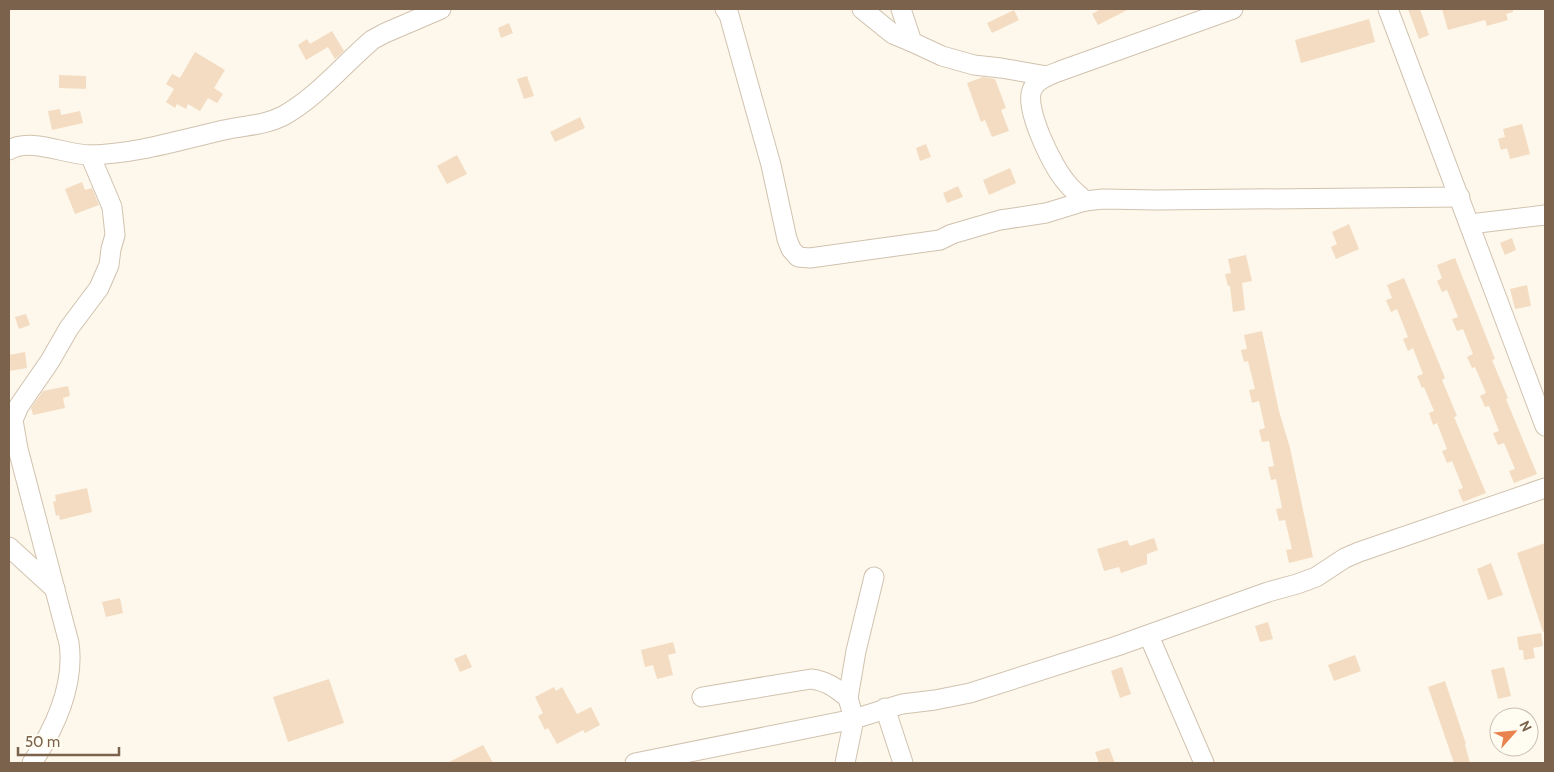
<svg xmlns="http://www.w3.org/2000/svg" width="1554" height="772" font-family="Cabin,sans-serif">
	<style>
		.building { fill: #f4dcc2 }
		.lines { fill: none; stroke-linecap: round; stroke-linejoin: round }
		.minor-casing { stroke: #d1c2af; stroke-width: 21 }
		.minor { stroke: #fff; stroke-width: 19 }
	</style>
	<rect width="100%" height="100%" fill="#fdf8eb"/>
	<g class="building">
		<path d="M 1101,9 L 1129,9 L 1098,25 L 1092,14 Z"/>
		<path d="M 1408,9 L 1420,9 L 1429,35 L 1419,39 Z"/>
		<path d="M 1442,9 L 1513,9 L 1513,12 L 1506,14 L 1508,20 L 1487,26 L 1485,20 L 1448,30 Z"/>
		<path d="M 1014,10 L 1019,20 L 992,33 L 987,23 Z"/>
		<path d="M 1369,19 L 1375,42 L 1301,63 L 1295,40 Z"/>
		<path d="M 509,23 L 513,33 L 501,38 L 498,28 Z"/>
		<path d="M 332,31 L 344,51 L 335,59 L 328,47 L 306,60 L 298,45 L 307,39 L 310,44 Z"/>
		<path d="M 195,52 L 225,70 L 214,88 L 223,94 L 217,103 L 208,98 L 200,111 L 188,104 L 186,109 L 177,104 L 175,108 L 166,102 L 174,89 L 166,84 L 172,74 L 180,78 Z"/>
		<path d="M 59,75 L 86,76 L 86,89 L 59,88 Z"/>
		<path d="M 527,76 L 534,96 L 524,99 L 517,79 Z"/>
		<path d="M 983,77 L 995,79 L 1006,108 L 1001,110 L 1009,131 L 992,137 L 985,120 L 981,122 L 967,83 Z"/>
		<path d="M 60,109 L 61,115 L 80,111 L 83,123 L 52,130 L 48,111 Z"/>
		<path d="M 580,117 L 585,128 L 555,142 L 550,132 Z"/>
		<path d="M 1522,124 L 1530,154 L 1510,159 L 1507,148 L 1501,150 L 1498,139 L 1505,137 L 1503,129 Z"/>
		<path d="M 926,144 L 931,157 L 920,161 L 916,148 Z"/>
		<path d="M 457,155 L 467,174 L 447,184 L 437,166 Z"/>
		<path d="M 1010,168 L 1016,183 L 989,195 L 983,180 Z"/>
		<path d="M 82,182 L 85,190 L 92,188 L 99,205 L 75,214 L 65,189 Z"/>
		<path d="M 958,186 L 963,197 L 947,203 L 943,193 Z"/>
		<path d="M 1349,224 L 1359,249 L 1336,259 L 1331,247 L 1337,244 L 1332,232 Z"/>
		<path d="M 1512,238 L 1516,250 L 1505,255 L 1500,243 Z"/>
		<path d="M 1246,255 L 1252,281 L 1242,283 L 1245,310 L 1233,312 L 1230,286 L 1228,286 L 1225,274 L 1231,273 L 1228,259 Z"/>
		<path d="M 1455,258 L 1495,359 L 1492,360 L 1508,398 L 1506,399 L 1537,474 L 1514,483 L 1509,471 L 1515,469 L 1504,443 L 1498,445 L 1493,433 L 1499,431 L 1489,406 L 1485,407 L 1480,396 L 1486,393 L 1475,367 L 1472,368 L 1467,357 L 1473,354 L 1463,329 L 1457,331 L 1452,319 L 1458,317 L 1447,290 L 1442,292 L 1437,281 L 1442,278 L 1437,265 Z"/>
		<path d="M 1404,278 L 1445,378 L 1442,380 L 1457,416 L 1454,417 L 1486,493 L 1463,502 L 1458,490 L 1463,488 L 1452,461 L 1447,463 L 1442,451 L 1447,449 L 1437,423 L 1433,425 L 1429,413 L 1434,411 L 1424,387 L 1422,388 L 1417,376 L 1423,374 L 1413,348 L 1408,351 L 1403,339 L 1408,337 L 1397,309 L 1391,312 L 1386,300 L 1392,298 L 1387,285 Z"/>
		<path d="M 1527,285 L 1531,306 L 1515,309 L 1510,289 Z"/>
		<path d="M 26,314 L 30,325 L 19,329 L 15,317 Z"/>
		<path d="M 1262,331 L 1279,411 L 1290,448 L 1313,557 L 1289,563 L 1286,550 L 1292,549 L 1285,520 L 1279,521 L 1276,509 L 1282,508 L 1276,479 L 1271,480 L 1268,467 L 1274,466 L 1269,441 L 1262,442 L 1259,430 L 1265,428 L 1259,401 L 1252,403 L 1249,390 L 1255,389 L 1248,361 L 1244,362 L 1241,350 L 1247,349 L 1244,335 Z"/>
		<path d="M 25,352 L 27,368 L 9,371 L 9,355 Z"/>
		<path d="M 68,386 L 70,396 L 63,398 L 65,408 L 33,415 L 31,408 L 43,391 Z"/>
		<path d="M 87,488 L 92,512 L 60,520 L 59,515 L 56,516 L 53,502 L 56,501 L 55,495 Z"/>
		<path d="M 1154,538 L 1158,550 L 1147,554 L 1147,564 L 1121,573 L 1119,567 L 1104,571 L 1097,549 L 1127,540 L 1130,546 Z"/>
		<path d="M 1545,543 L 1545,632 L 1543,632 L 1517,553 Z"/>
		<path d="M 1491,563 L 1503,595 L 1488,600 L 1477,569 Z"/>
		<path d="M 120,598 L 123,613 L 106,617 L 102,602 Z"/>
		<path d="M 1268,622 L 1273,639 L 1260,642 L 1255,626 Z"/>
		<path d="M 1541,633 L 1543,646 L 1533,648 L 1535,658 L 1524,660 L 1523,650 L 1519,650 L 1517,637 Z"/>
		<path d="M 673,642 L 676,653 L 668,655 L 673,675 L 657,679 L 653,665 L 645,667 L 641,650 Z"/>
		<path d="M 466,654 L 472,667 L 460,672 L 454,659 Z"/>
		<path d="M 1355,655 L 1361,671 L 1334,681 L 1328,665 Z"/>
		<path d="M 1122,667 L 1131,694 L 1120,698 L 1111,671 Z"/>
		<path d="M 1504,667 L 1511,696 L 1498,699 L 1491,670 Z"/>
		<path d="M 329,679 L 344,723 L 288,742 L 273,697 Z"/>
		<path d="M 1445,681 L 1466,744 L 1465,745 L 1470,763 L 1454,763 L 1428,687 Z"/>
		<path d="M 554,687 L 556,691 L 562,687 L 577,714 L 591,707 L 600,725 L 585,733 L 583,730 L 557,744 L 548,728 L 545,730 L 538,716 L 543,713 L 535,697 Z"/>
		<path d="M 483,745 L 493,763 L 447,763 Z"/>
		<path d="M 1109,748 L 1115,763 L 1099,763 L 1095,752 Z"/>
	</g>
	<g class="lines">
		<g class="minor-casing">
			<g id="minor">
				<path d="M 725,9 L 729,15 L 771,165 L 787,239 L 791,249 L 798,257 L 810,258 L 940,240 L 952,234 L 1000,220 L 1046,213 L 1085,201 L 1103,199 L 1157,200 L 1460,197"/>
				<path d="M 862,9 L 893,34 L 912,42"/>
				<path d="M 901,9 L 912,42 L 942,56 L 974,65 L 1001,68 L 1047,76"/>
				<path d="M 1388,9 L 1545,426"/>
				<path d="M 9,150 C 31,137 66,155 90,155 C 136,154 180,140 224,130 C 245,125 263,126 283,116 C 317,97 343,65 372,40 L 385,33 L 441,9"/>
				<path d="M 1085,201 C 1079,195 1071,189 1066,182 C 1053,167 1024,109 1032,90 C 1036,79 1050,75 1060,71 L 1233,9"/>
				<path d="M 1470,224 L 1545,215"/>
				<path d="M 9,547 L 55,589"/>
				<path d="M 1149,636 L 1204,763"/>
				<path d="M 702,697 L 811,679 C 827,681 836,688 848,698"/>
				<path d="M 885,708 L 903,763"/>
				<path d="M 32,763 C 55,728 75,685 69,643 L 18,449 L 13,420 L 19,406 L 50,361 L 69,328 L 99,288 L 109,265 L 111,249 L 115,235 L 112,207 L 90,155"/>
				<path d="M 635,763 L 854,719 L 902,704 L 935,700 L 970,693 L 1117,646 L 1268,592 L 1297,584 L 1316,577 L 1345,558 L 1359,552 L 1545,488"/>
				<path d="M 845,763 L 854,719 L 848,698 L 856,651 L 874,577"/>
			</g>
		</g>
		<use href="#minor" class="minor"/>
	</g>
	<rect width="1554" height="772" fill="none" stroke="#7a624c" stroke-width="20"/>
	<g transform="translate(1514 732) rotate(63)"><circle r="24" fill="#fffcf2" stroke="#cabeb0"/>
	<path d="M0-4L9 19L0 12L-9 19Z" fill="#e9834e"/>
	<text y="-8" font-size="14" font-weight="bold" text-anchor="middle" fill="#7a624c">N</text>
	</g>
	<path d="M18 747v8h101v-8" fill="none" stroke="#7a624c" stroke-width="2.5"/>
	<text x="25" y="747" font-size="15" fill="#7a624c" stroke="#fffcf2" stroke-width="4" paint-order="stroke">50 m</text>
</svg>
